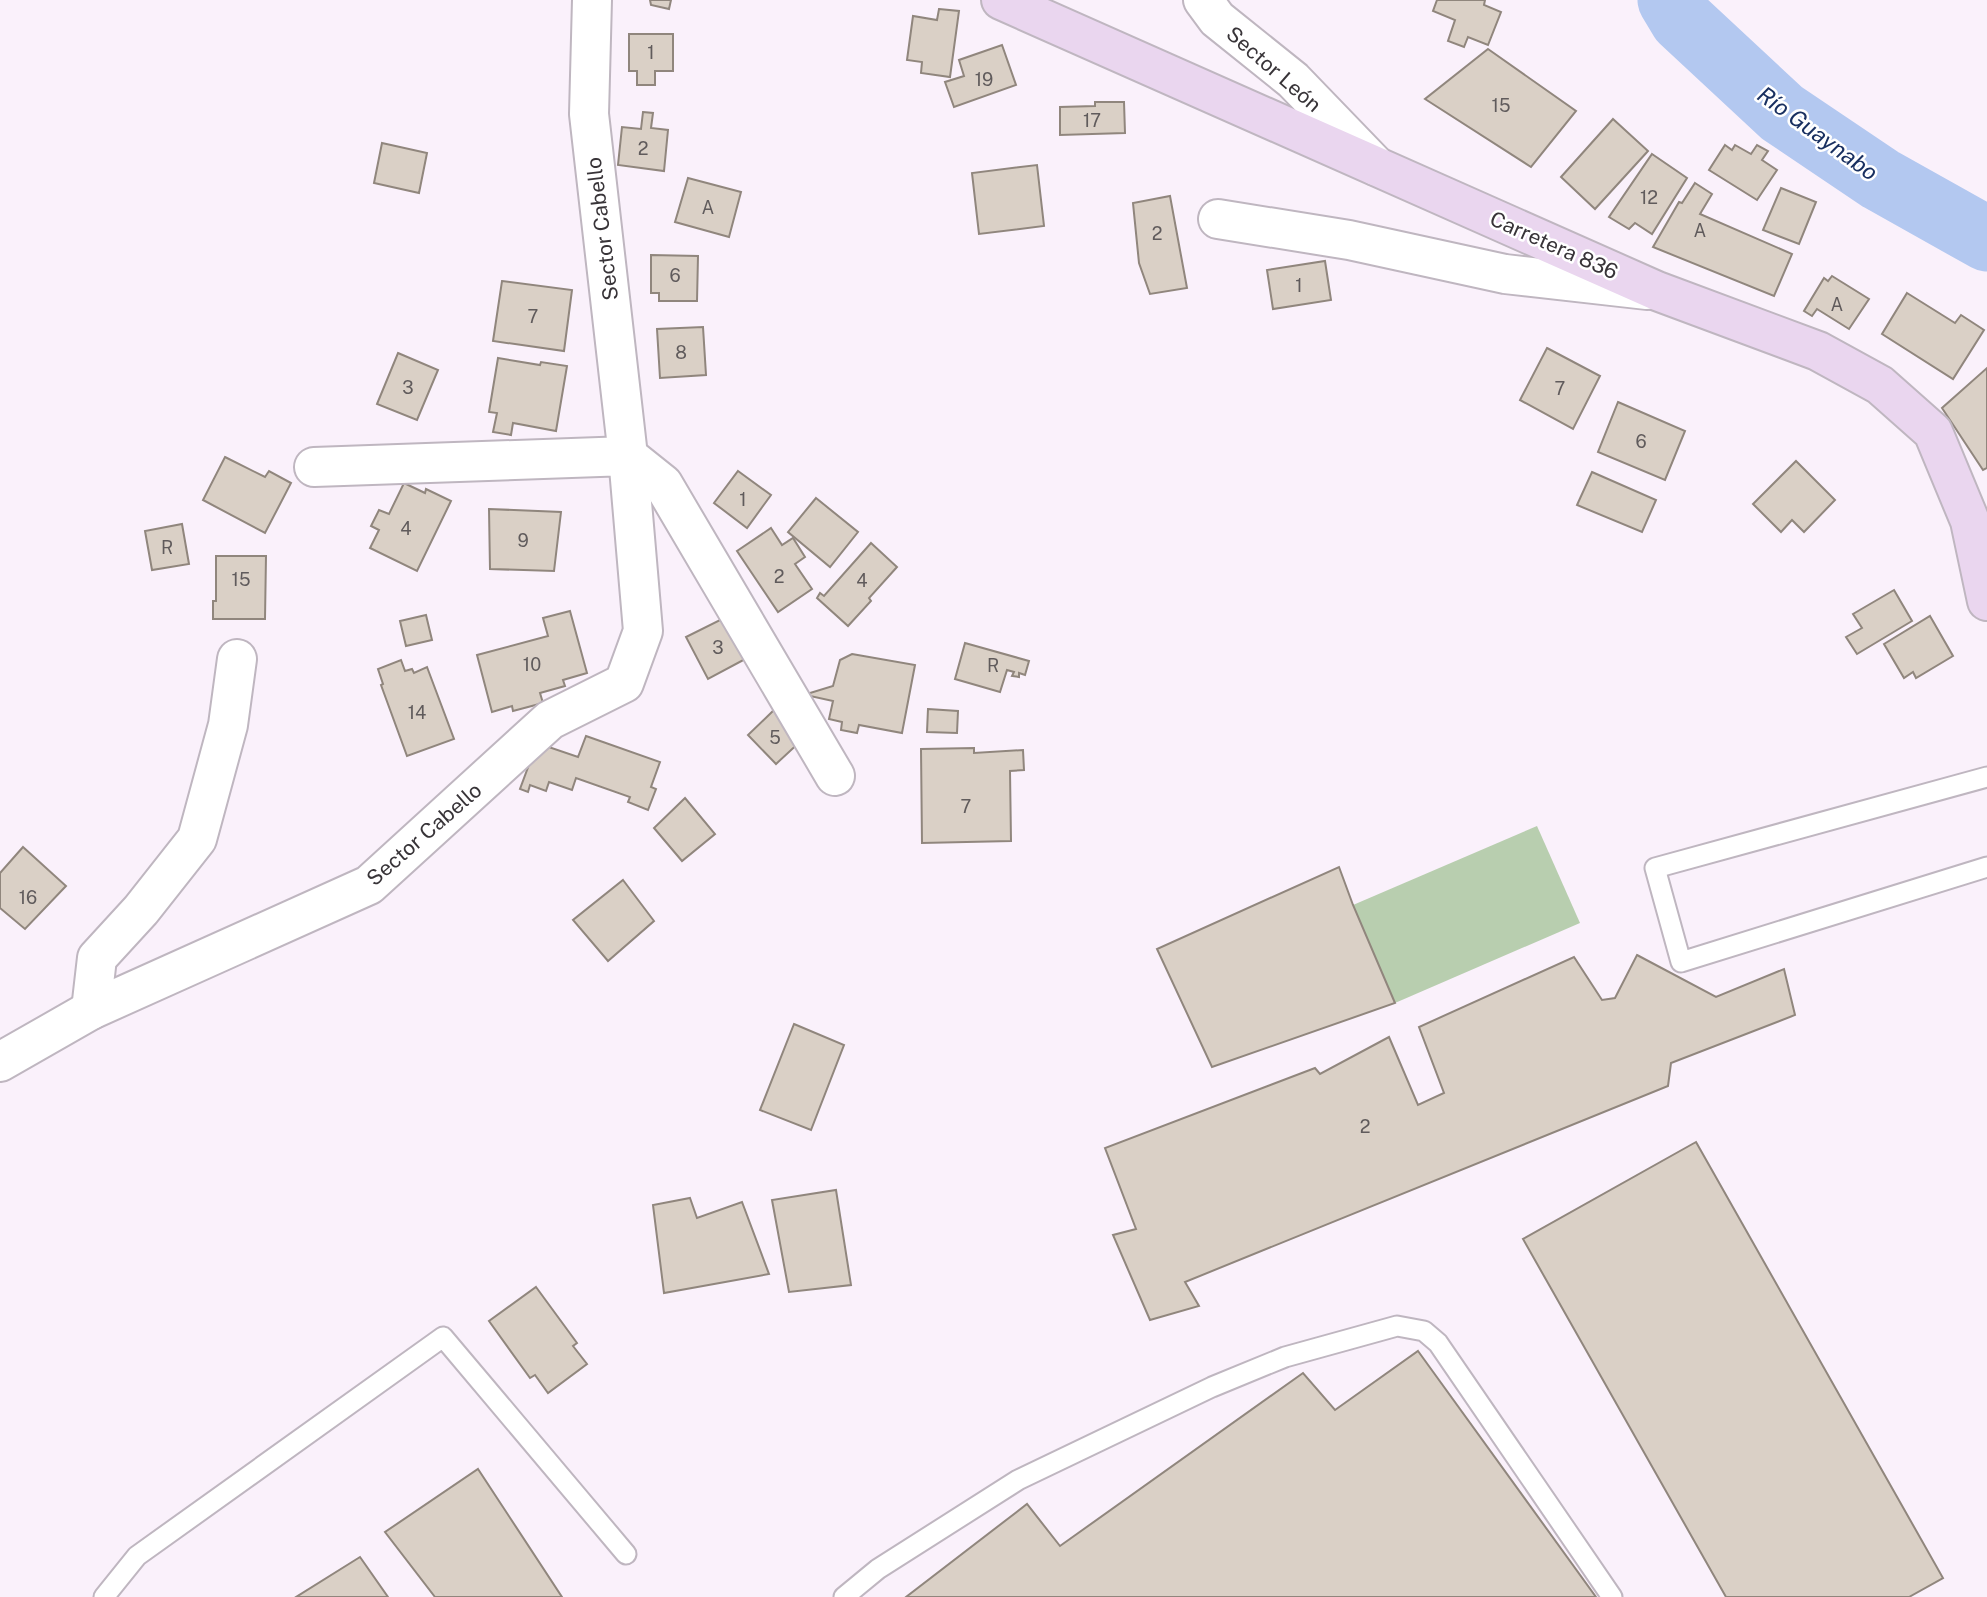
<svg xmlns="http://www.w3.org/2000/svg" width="1987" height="1597" font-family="'Public Sans',sans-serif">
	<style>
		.green { fill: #b8ceaf }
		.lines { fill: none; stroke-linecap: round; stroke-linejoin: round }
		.river { stroke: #b3c8f0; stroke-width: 65 }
		.building { fill: #dad0c6; stroke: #90867d; stroke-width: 2 }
		.lane-casing { stroke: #bfb6c0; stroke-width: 23 }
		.street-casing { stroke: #bfb6c0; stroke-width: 42 }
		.secondary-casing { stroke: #bfb6c0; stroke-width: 42 }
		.lane { stroke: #fff; stroke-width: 19 }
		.street { stroke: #fff; stroke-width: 38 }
		.secondary { stroke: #ead6ef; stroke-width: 38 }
		.labels { text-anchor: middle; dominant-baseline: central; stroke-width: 5; stroke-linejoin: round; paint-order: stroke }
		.number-label { font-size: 18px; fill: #605b5c }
		.street-label { font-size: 21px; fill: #383438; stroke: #fff }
		.water-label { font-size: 23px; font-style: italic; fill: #193061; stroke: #fff }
	</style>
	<rect width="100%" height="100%" fill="#faf1fb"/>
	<path class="green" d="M 1537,826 L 1580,923 L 1395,1003 L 1353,905 Z"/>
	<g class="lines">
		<path class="river" d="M 1670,0 L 1682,20 L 1782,113 L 1880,179 L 1987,239"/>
	</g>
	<g class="building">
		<path d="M 650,0 L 671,0 L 669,9 L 651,5 Z"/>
		<path d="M 1437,0 L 1485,0 L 1484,5 L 1501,12 L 1488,45 L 1468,37 L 1464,47 L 1448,41 L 1455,20 L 1433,11 Z"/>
		<path d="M 939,9 L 959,11 L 950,77 L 921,73 L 922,62 L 907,60 L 913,16 L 937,20 Z"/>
		<path d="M 629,34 L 673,34 L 673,71 L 655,71 L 655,85 L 637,85 L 637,71 L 629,71 Z"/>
		<path d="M 1002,45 L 1016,85 L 954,107 L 945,82 L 964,76 L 959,60 Z"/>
		<path d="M 1488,49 L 1576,111 L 1531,167 L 1425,99 Z"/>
		<path d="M 1095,102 L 1124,102 L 1125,133 L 1060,135 L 1060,107 L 1095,106 Z"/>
		<path d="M 643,112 L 653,113 L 651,128 L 668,130 L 664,171 L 618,165 L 622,127 L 641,129 Z"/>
		<path d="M 1613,119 L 1648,151 L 1595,209 L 1561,177 Z"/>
		<path d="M 382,143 L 427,153 L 419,193 L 374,183 Z"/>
		<path d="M 1725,145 L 1732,150 L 1735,145 L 1751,154 L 1757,145 L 1768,151 L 1762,160 L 1777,170 L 1757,200 L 1709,170 Z"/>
		<path d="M 1652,154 L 1687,178 L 1652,234 L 1635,223 L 1629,229 L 1609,217 Z"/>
		<path d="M 1037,165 L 1044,226 L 979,234 L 972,173 Z"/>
		<path d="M 688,178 L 741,192 L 729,237 L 675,222 Z"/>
		<path d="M 1695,183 L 1712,194 L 1700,214 L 1792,254 L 1774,296 L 1653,247 L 1679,202 L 1682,203 Z"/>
		<path d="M 1781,188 L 1816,202 L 1799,244 L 1763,230 Z"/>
		<path d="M 1170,196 L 1187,288 L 1150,294 L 1139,263 L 1133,203 Z"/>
		<path d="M 651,255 L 698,256 L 697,301 L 659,301 L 659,293 L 651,293 Z"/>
		<path d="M 1325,261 L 1331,300 L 1273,309 L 1267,270 Z"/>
		<path d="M 1832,276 L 1869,299 L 1849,329 L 1817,309 L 1812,316 L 1804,311 L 1824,278 L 1828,281 Z"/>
		<path d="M 502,281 L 572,290 L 564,351 L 493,341 Z"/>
		<path d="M 1907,293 L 1955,323 L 1961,315 L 1984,330 L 1953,379 L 1882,334 Z"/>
		<path d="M 703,327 L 706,375 L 660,378 L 657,329 Z"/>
		<path d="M 1547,348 L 1600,376 L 1573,429 L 1520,400 Z"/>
		<path d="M 398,353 L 438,370 L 417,420 L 377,404 Z"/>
		<path d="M 498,358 L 540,365 L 541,362 L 567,366 L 556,431 L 513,423 L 511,435 L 493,432 L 497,413 L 489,412 Z"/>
		<path d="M 1987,368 L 1987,468 L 1983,470 L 1942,408 Z"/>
		<path d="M 1618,402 L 1685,431 L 1665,480 L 1598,452 Z"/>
		<path d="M 225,457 L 265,477 L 269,471 L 291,483 L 265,533 L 203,500 Z"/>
		<path d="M 1796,461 L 1835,500 L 1804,532 L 1792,520 L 1781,532 L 1753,504 Z"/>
		<path d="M 738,471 L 771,495 L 747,528 L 714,503 Z"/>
		<path d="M 1592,472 L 1656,500 L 1642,532 L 1577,505 Z"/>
		<path d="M 404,483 L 425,493 L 426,489 L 451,501 L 417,571 L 370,548 L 379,530 L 371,526 L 379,510 L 389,514 Z"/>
		<path d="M 816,498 L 858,532 L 830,567 L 788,532 Z"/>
		<path d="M 489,509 L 561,512 L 554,571 L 490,569 Z"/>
		<path d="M 182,524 L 189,564 L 152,570 L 145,531 Z"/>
		<path d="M 771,528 L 782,545 L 793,538 L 805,557 L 795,564 L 812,589 L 778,612 L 737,551 Z"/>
		<path d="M 871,543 L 897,567 L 869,598 L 871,601 L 848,626 L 817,598 L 820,593 L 824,596 Z"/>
		<path d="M 216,556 L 266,556 L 265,619 L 213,619 L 213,601 L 216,601 Z"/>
		<path d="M 1894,590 L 1912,621 L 1857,654 L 1846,637 L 1862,628 L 1853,614 Z"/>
		<path d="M 570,611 L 587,673 L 563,680 L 565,686 L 540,693 L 543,703 L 513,711 L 512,706 L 492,712 L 477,655 L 548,636 L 543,618 Z"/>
		<path d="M 426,615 L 432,640 L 406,646 L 400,621 Z"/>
		<path d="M 728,616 L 749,657 L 708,679 L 686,637 Z"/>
		<path d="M 1930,616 L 1953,656 L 1916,678 L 1913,672 L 1904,678 L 1884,644 Z"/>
		<path d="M 965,643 L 1029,661 L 1025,675 L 1019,673 L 1019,677 L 1012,676 L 1014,672 L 1007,670 L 1000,692 L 955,679 Z"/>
		<path d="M 852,654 L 915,665 L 902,733 L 859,725 L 857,733 L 841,730 L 842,722 L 829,719 L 833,701 L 810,696 L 810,693 L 833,686 L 840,660 Z"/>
		<path d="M 401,660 L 405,671 L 412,669 L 414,673 L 427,667 L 454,739 L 407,756 L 381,685 L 383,684 L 378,669 Z"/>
		<path d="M 775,709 L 803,739 L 776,764 L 748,735 Z"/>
		<path d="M 928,709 L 958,711 L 957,733 L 927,732 Z"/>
		<path d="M 586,736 L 660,762 L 651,787 L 656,789 L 648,810 L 628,802 L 630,797 L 576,778 L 572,790 L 549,782 L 546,791 L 530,785 L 528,792 L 520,789 L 537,743 L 578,757 Z"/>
		<path d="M 974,748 L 974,753 L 1023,750 L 1024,770 L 1010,771 L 1011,841 L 922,843 L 921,749 Z"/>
		<path d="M 685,798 L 715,834 L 682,861 L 654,828 Z"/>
		<path d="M 23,847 L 66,886 L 25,929 L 0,908 L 0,873 Z"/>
		<path d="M 1339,867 L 1353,905 L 1395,1003 L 1212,1067 L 1157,949 Z"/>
		<path d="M 623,880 L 654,921 L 608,961 L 573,920 Z"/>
		<path d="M 1637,955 L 1716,997 L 1784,969 L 1795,1015 L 1671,1063 L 1668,1086 L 1185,1282 L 1199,1306 L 1150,1320 L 1113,1235 L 1136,1229 L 1105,1148 L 1315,1068 L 1320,1074 L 1389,1037 L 1418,1105 L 1444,1093 L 1419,1027 L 1574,957 L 1602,1000 L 1615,998 Z"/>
		<path d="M 794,1024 L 844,1045 L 811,1130 L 760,1110 Z"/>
		<path d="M 1696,1142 L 1943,1578 L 1909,1597 L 1726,1597 L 1523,1239 Z"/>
		<path d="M 836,1190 L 851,1285 L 789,1292 L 772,1200 Z"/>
		<path d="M 690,1198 L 697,1218 L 742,1202 L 769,1274 L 664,1293 L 653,1205 Z"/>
		<path d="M 536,1287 L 577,1343 L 573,1346 L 587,1364 L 548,1393 L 535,1375 L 530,1378 L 489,1321 Z"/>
		<path d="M 1418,1351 L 1596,1597 L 906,1597 L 1027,1504 L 1060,1546 L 1303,1373 L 1335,1410 Z"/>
		<path d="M 478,1469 L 562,1597 L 435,1597 L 385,1532 Z"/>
		<path d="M 360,1557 L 388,1597 L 296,1597 Z"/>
	</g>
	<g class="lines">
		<g class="lane-casing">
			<g id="lane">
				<path d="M 1987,777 L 1655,868 L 1681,962 L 1987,867"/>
				<path d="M 104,1597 L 137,1556 L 443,1337 L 626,1554"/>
				<path d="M 844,1597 L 878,1569 L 1018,1480 L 1212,1387 L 1285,1357 L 1397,1326 L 1424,1331 L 1438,1343 L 1612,1597"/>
			</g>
		</g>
		<g class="street-casing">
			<g id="street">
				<path d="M 592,0 L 589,114 L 628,456 L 663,484 L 835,776"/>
				<path d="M 1203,0 L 1217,19 L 1293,80 L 1376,166"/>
				<path d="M 1218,219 L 1349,240 L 1505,274 L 1647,290"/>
				<path d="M 91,1010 L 97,958 L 141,910 L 197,839 L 228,725 L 237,659"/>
				<path d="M 0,1062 L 91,1010 L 369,885 L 550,720 L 624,683 L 643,631 L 628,456 L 314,467"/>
			</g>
		</g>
		<g class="secondary-casing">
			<path id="secondary" d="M 1001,0 L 1657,291 L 1818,351 L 1880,385 L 1933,432 L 1970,521 L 1987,601"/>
		</g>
		<use href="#lane" class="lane"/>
		<use href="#street" class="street"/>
		<use href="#secondary" class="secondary"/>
	</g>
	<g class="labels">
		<g class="number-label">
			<text x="651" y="52">1</text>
			<text x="984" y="79">19</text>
			<text x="1501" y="105">15</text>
			<text x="1092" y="120">17</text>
			<text x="643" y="148">2</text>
			<text x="1649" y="197">12</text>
			<text x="708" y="207">A</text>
			<text x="1700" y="230">A</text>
			<text x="1157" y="233">2</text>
			<text x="675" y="275">6</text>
			<text x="1299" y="285">1</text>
			<text x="1837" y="304">A</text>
			<text x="533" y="316">7</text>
			<text x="681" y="352">8</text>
			<text x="408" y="387">3</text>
			<text x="1560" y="388">7</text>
			<text x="1641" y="441">6</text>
			<text x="743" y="499">1</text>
			<text x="406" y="528">4</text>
			<text x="523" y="540">9</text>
			<text x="167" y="547">R</text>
			<text x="779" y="576">2</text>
			<text x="241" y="579">15</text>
			<text x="862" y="580">4</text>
			<text x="718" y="647">3</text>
			<text x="532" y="664">10</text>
			<text x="993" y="665">R</text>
			<text x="417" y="712">14</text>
			<text x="775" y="737">5</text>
			<text x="966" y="806">7</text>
			<text x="28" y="897">16</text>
			<text x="1365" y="1126">2</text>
		</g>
		<g class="street-label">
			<text transform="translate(1274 69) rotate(41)">Sector León</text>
			<text transform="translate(602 229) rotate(-97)">Sector Cabello</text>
			<text transform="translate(1554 245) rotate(24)">Carretera 836</text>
			<text transform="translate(424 834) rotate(-41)">Sector Cabello</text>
		</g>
		<g class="water-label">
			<text transform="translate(1818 133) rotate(36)">Río Guaynabo</text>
		</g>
	</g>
</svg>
